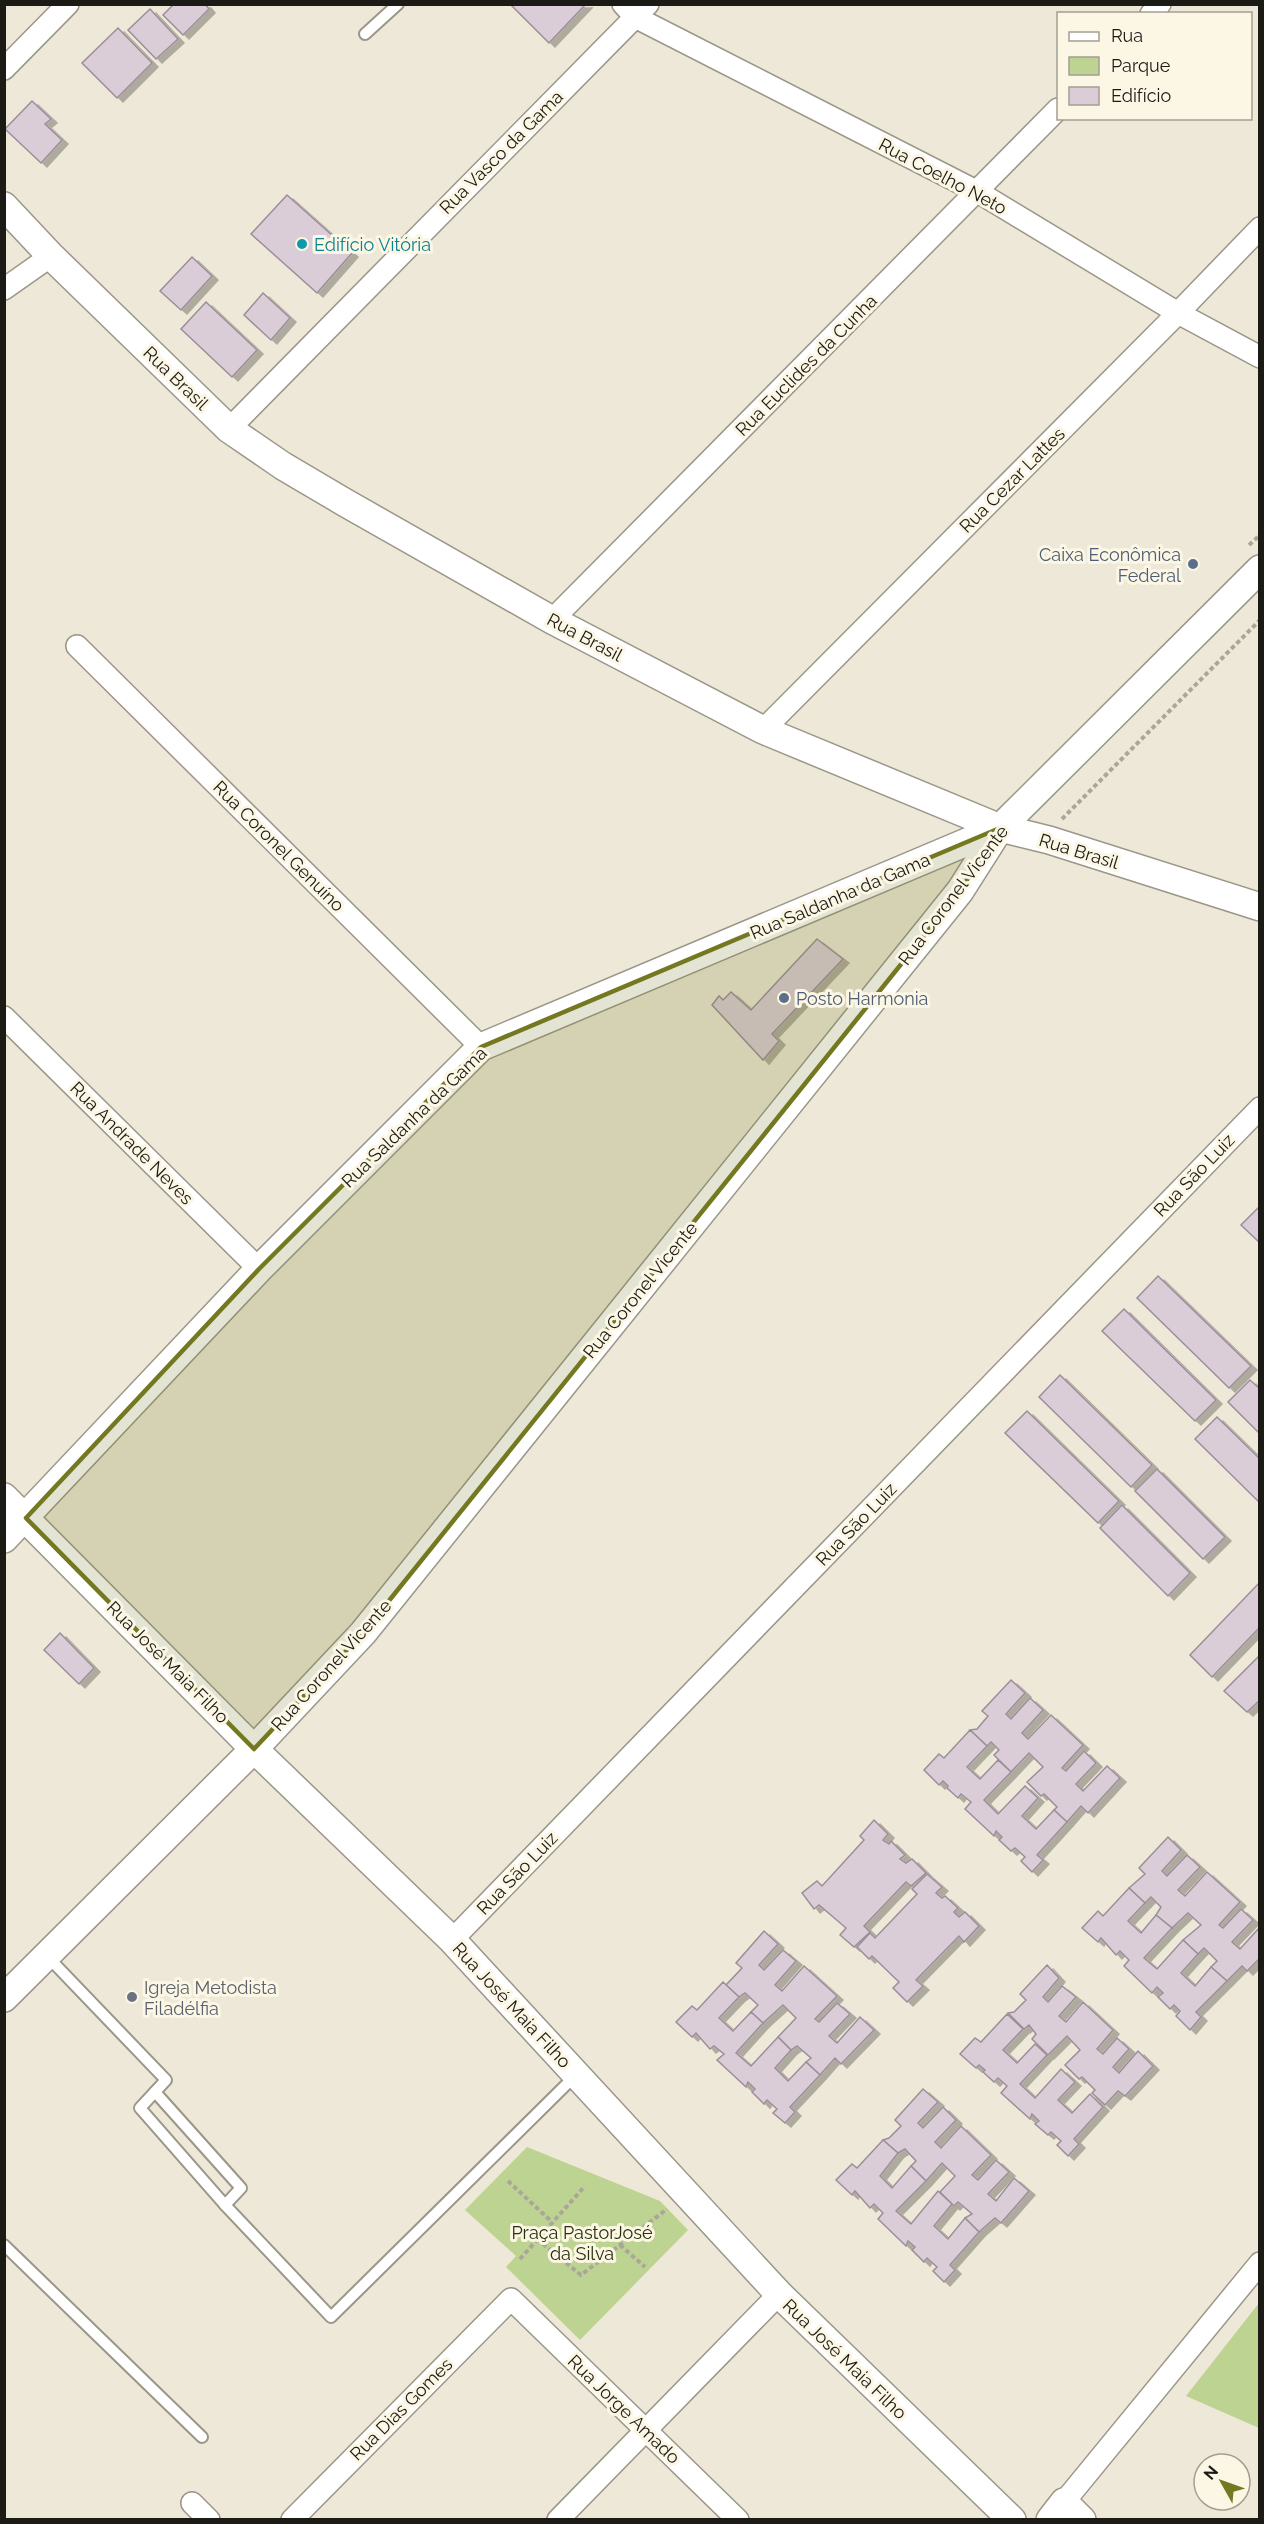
<svg xmlns="http://www.w3.org/2000/svg" width="1264" height="2524" font-family="Raleway,sans-serif">
	<style>
		.green { fill: #bdd391 }
		.building { fill: #dbcdd8; stroke: #9c8e99; stroke-width: 1.5; filter: url(#shadow) }
		.lines { fill: none; stroke-linecap: round; stroke-linejoin: round }
		.service-casing { stroke: #9b9687; stroke-width: 14 }
		.minor-casing { stroke: #9b9687; stroke-width: 24 }
		.tertiary-casing { stroke: #9b9687; stroke-width: 30 }
		.path { stroke: #aaa699; stroke-width: 4; stroke-dasharray: 4.5 3; stroke-linecap: butt }
		.service { stroke: #fff; stroke-width: 10 }
		.minor { stroke: #fff; stroke-width: 21 }
		.tertiary { stroke: #fff; stroke-width: 27 }
		.marked { fill: #737821; fill-opacity: 0.2; stroke: #737821; stroke-width: 4.5; stroke-linejoin: round }
		.culture-dot { fill: #0f9aa8; stroke: #fcf6e5; stroke-width: 2 }
		.service-dot { fill: #5c6f8a; stroke: #fcf6e5; stroke-width: 2 }
		.worship-dot { fill: #6b7280; stroke: #fcf6e5; stroke-width: 2 }
		.labels { text-anchor: middle; dominant-baseline: central; stroke-width: 6; stroke-linejoin: round; paint-order: stroke }
		.street-label { font-size: 18px; fill: #1c1a15; stroke: #fcf6e5 }
		.culture-label { font-size: 18px; fill: #0d838f; stroke: #fcf6e5; text-anchor: start }
		.service-label { font-size: 18px; fill: #4e5e75; stroke: #fcf6e5; text-anchor: end }
		.worship-label { font-size: 18px; fill: #5b616d; stroke: #fcf6e5; text-anchor: start }
		.park-label { font-size: 18px; fill: #27310d; stroke: #fcf6e5 }
	</style>
	<defs>
		<filter id="shadow"><feDropShadow dx="6" dy="4" stdDeviation="0" flood-color="#0004"/></filter>
	</defs>
	<rect width="100%" height="100%" fill="#eee8d8"/>
	<g class="green">
		<path d="M 527,2147 L 660,2201 L 688,2230 L 580,2340 L 506,2267 L 516,2256 L 465,2210 Z"/>
		<path d="M 1259,2303 L 1259,2428 L 1186,2396 Z"/>
	</g>
	<g class="building">
		<path d="M 174,4 L 205,4 L 209,9 L 183,35 L 163,15 Z"/>
		<path d="M 510,4 L 586,4 L 549,43 Z"/>
		<path d="M 150,9 L 178,39 L 156,59 L 128,30 Z"/>
		<path d="M 118,28 L 152,63 L 117,98 L 82,63 Z"/>
		<path d="M 32,101 L 51,119 L 45,124 L 62,140 L 41,163 L 5,129 Z"/>
		<path d="M 287,195 L 352,253 L 317,293 L 251,234 Z"/>
		<path d="M 192,257 L 212,276 L 181,310 L 160,291 Z"/>
		<path d="M 263,293 L 290,318 L 271,340 L 244,315 Z"/>
		<path d="M 206,302 L 257,350 L 232,377 L 181,329 Z"/>
		<path d="M 817,939 L 843,959 L 772,1034 L 779,1041 L 763,1060 L 712,1005 L 719,996 L 723,1000 L 731,992 L 751,1010 Z"/>
		<path d="M 1260,1206 L 1260,1243 L 1241,1225 Z"/>
		<path d="M 1158,1276 L 1251,1366 L 1229,1388 L 1137,1298 Z"/>
		<path d="M 1124,1309 L 1216,1400 L 1195,1421 L 1102,1331 Z"/>
		<path d="M 1060,1375 L 1152,1465 L 1131,1487 L 1039,1397 Z"/>
		<path d="M 1250,1380 L 1260,1389 L 1260,1434 L 1228,1402 Z"/>
		<path d="M 1027,1411 L 1119,1501 L 1098,1523 L 1005,1433 Z"/>
		<path d="M 1217,1417 L 1260,1459 L 1260,1503 L 1195,1439 Z"/>
		<path d="M 1157,1469 L 1225,1537 L 1203,1559 L 1135,1491 Z"/>
		<path d="M 1122,1505 L 1190,1573 L 1168,1596 L 1100,1528 Z"/>
		<path d="M 1260,1582 L 1260,1627 L 1212,1677 L 1190,1655 Z"/>
		<path d="M 60,1633 L 94,1668 L 79,1684 L 44,1650 Z"/>
		<path d="M 1260,1655 L 1260,1700 L 1247,1712 L 1224,1691 Z"/>
		<path d="M 1011,1680 L 1025,1693 L 1006,1714 L 1011,1719 L 1030,1698 L 1043,1710 L 1022,1733 L 1028,1739 L 1051,1715 L 1083,1745 L 1062,1768 L 1066,1771 L 1084,1751 L 1096,1763 L 1076,1784 L 1083,1791 L 1107,1766 L 1120,1778 L 1088,1813 L 1081,1806 L 1067,1822 L 1054,1810 L 1057,1807 L 1044,1794 L 1041,1796 L 1027,1782 L 1043,1767 L 1029,1753 L 1011,1772 L 994,1755 L 999,1750 L 991,1742 L 987,1746 L 970,1730 L 977,1729 L 988,1716 L 982,1711 Z"/>
		<path d="M 970,1730 L 987,1746 L 967,1767 L 980,1779 L 998,1760 L 1011,1772 L 984,1800 L 998,1814 L 1025,1786 L 1038,1798 L 1022,1816 L 1036,1829 L 1054,1810 L 1067,1822 L 1037,1855 L 1043,1860 L 1032,1872 L 1021,1861 L 1025,1857 L 1015,1848 L 1011,1851 L 999,1840 L 1002,1837 L 996,1831 L 994,1836 L 965,1809 L 971,1802 L 961,1794 L 958,1798 L 947,1788 L 948,1786 L 943,1781 L 939,1785 L 924,1770 L 939,1754 L 944,1758 Z"/>
		<path d="M 874,1820 L 888,1834 L 883,1840 L 889,1844 L 891,1841 L 905,1855 L 900,1859 L 906,1863 L 912,1859 L 926,1873 L 911,1886 L 906,1882 L 864,1926 L 870,1932 L 854,1947 L 840,1935 L 846,1928 L 819,1905 L 814,1909 L 802,1893 L 817,1881 L 822,1886 L 864,1840 L 860,1836 Z"/>
		<path d="M 1168,1837 L 1181,1850 L 1162,1871 L 1167,1876 L 1187,1855 L 1200,1867 L 1178,1890 L 1185,1896 L 1207,1872 L 1240,1902 L 1219,1925 L 1223,1928 L 1241,1909 L 1253,1920 L 1232,1942 L 1240,1949 L 1260,1927 L 1260,1958 L 1247,1971 L 1242,1966 L 1227,1981 L 1211,1967 L 1217,1961 L 1204,1948 L 1198,1954 L 1183,1940 L 1201,1925 L 1188,1913 L 1172,1928 L 1156,1915 L 1161,1907 L 1151,1897 L 1145,1903 L 1129,1888 L 1145,1874 L 1139,1868 Z"/>
		<path d="M 927,1874 L 942,1887 L 936,1893 L 942,1898 L 945,1896 L 958,1908 L 954,1912 L 959,1917 L 965,1912 L 979,1926 L 964,1942 L 959,1936 L 916,1980 L 923,1986 L 907,2002 L 893,1988 L 899,1982 L 872,1956 L 869,1959 L 857,1947 L 870,1933 L 875,1938 L 917,1894 L 912,1889 Z"/>
		<path d="M 1129,1888 L 1145,1903 L 1128,1921 L 1141,1933 L 1156,1915 L 1172,1928 L 1144,1958 L 1157,1969 L 1183,1940 L 1198,1954 L 1181,1973 L 1195,1986 L 1211,1967 L 1227,1981 L 1196,2012 L 1201,2017 L 1190,2030 L 1176,2016 L 1180,2011 L 1174,2005 L 1170,2009 L 1158,1997 L 1163,1993 L 1157,1987 L 1152,1993 L 1124,1966 L 1129,1960 L 1120,1951 L 1116,1955 L 1101,1938 L 1098,1942 L 1082,1928 L 1098,1911 L 1103,1916 Z"/>
		<path d="M 764,1931 L 778,1944 L 759,1965 L 764,1970 L 783,1950 L 796,1961 L 775,1985 L 782,1991 L 804,1966 L 837,1996 L 815,2019 L 819,2022 L 837,2003 L 850,2014 L 829,2036 L 837,2043 L 860,2017 L 874,2030 L 841,2064 L 835,2058 L 820,2075 L 806,2062 L 811,2058 L 797,2046 L 791,2050 L 778,2037 L 796,2018 L 783,2005 L 763,2023 L 751,2012 L 758,2005 L 745,1993 L 739,1997 L 726,1985 L 742,1968 L 736,1963 Z"/>
		<path d="M 1047,1965 L 1059,1978 L 1043,1997 L 1048,2002 L 1062,1986 L 1076,1997 L 1059,2016 L 1066,2022 L 1083,2002 L 1113,2030 L 1097,2049 L 1103,2054 L 1117,2038 L 1129,2049 L 1113,2067 L 1119,2073 L 1138,2051 L 1153,2066 L 1125,2096 L 1118,2091 L 1105,2105 L 1092,2093 L 1095,2090 L 1082,2077 L 1079,2079 L 1065,2065 L 1080,2050 L 1067,2036 L 1048,2055 L 1032,2039 L 1036,2034 L 1029,2025 L 1024,2029 L 1008,2013 L 1014,2012 L 1026,2000 L 1020,1994 Z"/>
		<path d="M 723,1982 L 739,1997 L 719,2018 L 733,2031 L 751,2012 L 763,2023 L 736,2053 L 751,2066 L 778,2037 L 791,2050 L 775,2068 L 788,2081 L 806,2062 L 820,2075 L 790,2107 L 795,2112 L 785,2123 L 773,2113 L 777,2109 L 767,2100 L 764,2104 L 752,2092 L 755,2089 L 748,2082 L 746,2087 L 717,2060 L 724,2054 L 714,2046 L 710,2049 L 696,2033 L 692,2037 L 676,2022 L 692,2006 L 697,2010 Z"/>
		<path d="M 1007,2014 L 1023,2029 L 1003,2050 L 1017,2063 L 1035,2044 L 1047,2055 L 1020,2084 L 1035,2098 L 1061,2069 L 1075,2082 L 1058,2100 L 1072,2113 L 1090,2094 L 1103,2107 L 1074,2139 L 1079,2144 L 1068,2156 L 1057,2145 L 1061,2141 L 1051,2132 L 1048,2135 L 1035,2124 L 1039,2121 L 1032,2114 L 1030,2119 L 1001,2093 L 1007,2086 L 998,2078 L 994,2082 L 983,2072 L 985,2070 L 979,2065 L 976,2068 L 960,2054 L 975,2038 L 981,2042 Z"/>
		<path d="M 923,2089 L 938,2102 L 918,2123 L 923,2128 L 943,2107 L 956,2120 L 935,2142 L 941,2148 L 961,2126 L 991,2155 L 972,2175 L 978,2180 L 996,2160 L 1009,2172 L 988,2194 L 996,2201 L 1014,2178 L 1029,2191 L 1001,2223 L 995,2218 L 979,2232 L 965,2218 L 972,2214 L 958,2202 L 954,2206 L 940,2192 L 955,2176 L 942,2163 L 926,2181 L 911,2166 L 916,2161 L 905,2149 L 898,2153 L 883,2140 L 889,2138 L 901,2126 L 895,2120 Z"/>
		<path d="M 883,2140 L 898,2153 L 880,2176 L 892,2188 L 911,2166 L 926,2181 L 896,2211 L 911,2224 L 938,2191 L 952,2204 L 934,2226 L 948,2239 L 965,2218 L 979,2232 L 950,2265 L 955,2270 L 944,2282 L 933,2271 L 937,2267 L 927,2258 L 924,2262 L 912,2250 L 915,2247 L 908,2241 L 906,2246 L 878,2219 L 883,2213 L 874,2204 L 870,2208 L 855,2191 L 852,2195 L 836,2180 L 852,2164 L 857,2168 Z"/>
	</g>
	<g class="lines">
		<g class="service-casing">
			<g id="service">
				<path d="M 365,34 L 398,4"/>
				<path d="M 47,1956 L 166,2080 L 140,2108 L 225,2205 L 331,2317 L 576,2075"/>
				<path d="M 155,2092 L 241,2188 L 225,2205"/>
				<path d="M 4,2245 L 202,2437"/>
			</g>
		</g>
		<g class="minor-casing">
			<g id="minor">
				<path d="M 623,4 L 635,17 L 978,192 L 1178,313 L 1260,357"/>
				<path d="M 1151,14 L 1160,4"/>
				<path d="M 4,69 L 68,4"/>
				<path d="M 4,289 L 51,256"/>
				<path d="M 229,429 L 648,4"/>
				<path d="M 552,620 L 1058,109"/>
				<path d="M 77,646 L 481,1047"/>
				<path d="M 763,730 L 1178,313 L 1260,228"/>
				<path d="M 4,1017 L 259,1269"/>
				<path d="M 452,1940 L 1260,1108"/>
				<path d="M 1064,2502 L 1260,2263"/>
				<path d="M 192,2503 L 209,2520"/>
				<path d="M 292,2520 L 511,2299 L 738,2520"/>
				<path d="M 558,2520 L 779,2294"/>
			</g>
		</g>
		<g class="tertiary-casing">
			<g id="tertiary">
				<path d="M 4,206 L 51,256 L 229,429 L 283,466 L 344,502 L 552,620 L 763,730 L 1000,828 L 1049,840 L 1260,907"/>
				<path d="M 4,1497 L 254,1749 L 452,1940 L 779,2294 L 1012,2520"/>
				<path d="M 4,1539 L 259,1269 L 481,1047 L 1000,828"/>
				<path d="M 4,1998 L 254,1749 L 363,1633 L 960,891 L 1000,828 L 1260,569"/>
				<path d="M 1050,2520 L 1064,2502 L 1082,2520"/>
			</g>
		</g>
		<g class="path">
			<path d="M 1249,545 L 1260,535"/>
			<path d="M 1062,819 L 1260,620"/>
			<path d="M 508,2181 L 552,2222"/>
			<path d="M 537,2239 L 581,2275 L 667,2209"/>
			<path d="M 620,2245 L 645,2267"/>
			<path d="M 520,2259 L 585,2186"/>
		</g>
		<use href="#service" class="service"/>
		<use href="#minor" class="minor"/>
		<use href="#tertiary" class="tertiary"/>
	</g>
	<path class="marked" d="M 1000,828 L 960,891 L 363,1633 L 254,1749 L 26,1518 L 259,1269 L 481,1047 Z"/>
	<circle class="culture-dot" cx="302" cy="244" r="6"/>
	<g class="service-dot">
		<circle cx="1193" cy="564" r="6"/>
		<circle cx="784" cy="998" r="6"/>
	</g>
	<circle class="worship-dot" cx="132" cy="1997" r="6"/>
	<g class="labels">
		<g class="street-label">
			<text transform="translate(501 152) rotate(-45)">Rua Vasco da Gama</text>
			<text transform="translate(943 176) rotate(28)">Rua Coelho Neto</text>
			<text transform="translate(806 365) rotate(-45)">Rua Euclides da Cunha</text>
			<text transform="translate(176 378) rotate(44)">Rua Brasil</text>
			<text transform="translate(1012 480) rotate(-45)">Rua Cezar Lattes</text>
			<text transform="translate(585 637) rotate(28)">Rua Brasil</text>
			<text transform="translate(279 846) rotate(45)">Rua Coronel Genuíno</text>
			<text transform="translate(1079 851) rotate(17)">Rua Brasil</text>
			<text transform="translate(953 895) rotate(-53)">Rua Coronel Vicente</text>
			<text transform="translate(840 896) rotate(-23)">Rua Saldanha da Gama</text>
			<text transform="translate(414 1117) rotate(-44)">Rua Saldanha da Gama</text>
			<text transform="translate(132 1143) rotate(45)">Rua Andrade Neves</text>
			<text transform="translate(1194 1175) rotate(-46)">Rua São Luiz</text>
			<text transform="translate(640 1290) rotate(-51)">Rua Coronel Vicente</text>
			<text transform="translate(856 1524) rotate(-46)">Rua São Luiz</text>
			<text transform="translate(168 1662) rotate(45)">Rua José Maia Filho</text>
			<text transform="translate(331 1665) rotate(-48)">Rua Coronel Vicente</text>
			<text transform="translate(517 1873) rotate(-46)">Rua São Luiz</text>
			<text transform="translate(512 2005) rotate(47)">Rua José Maia Filho</text>
			<text transform="translate(845 2359) rotate(44)">Rua José Maia Filho</text>
			<text transform="translate(401 2409) rotate(-45)">Rua Dias Gomes</text>
			<text transform="translate(624 2409) rotate(44)">Rua Jorge Amado</text>
		</g>
		<g class="culture-label">
			<text x="314" y="244">Edifício Vitória</text>
		</g>
		<g class="service-label">
			<text x="1181" y="554">Caixa Econômica<tspan x="1181" dy="21">Federal</tspan></text>
			<text x="796" y="998" text-anchor="start">Posto Harmonia</text>
		</g>
		<g class="worship-label">
			<text x="144" y="1987">Igreja Metodista<tspan x="144" dy="21">Filadélfia</tspan></text>
		</g>
		<g class="park-label">
			<text x="582" y="2232">Praça PastorJosé<tspan x="582" dy="21">da Silva</tspan></text>
		</g>
	</g>
	<rect width="1264" height="2524" fill="none" stroke="#1c1a15" stroke-width="12"/>
	<rect x="1057" y="12" width="195" height="108" fill="#fcf6e5" stroke="#a29e92" stroke-width="1.5"/>
	<rect x="1069" y="32" width="30" height="9" fill="#ffffff" stroke="#a29e92" stroke-width="1.5"/>
	<text x="1111" y="42" font-size="18" fill="#1c1a15">Rua</text>
	<rect x="1069" y="57" width="30" height="18" fill="#bdd391" stroke="#a29e92" stroke-width="1.5"/>
	<text x="1111" y="72" font-size="18" fill="#1c1a15">Parque</text>
	<rect x="1069" y="87" width="30" height="18" fill="#dbcdd8" stroke="#a29e92" stroke-width="1.5"/>
	<text x="1111" y="102" font-size="18" fill="#1c1a15">Edifício</text>
	<g transform="translate(1222 2482) rotate(310)"><circle r="28" fill="#fcf6e5" stroke="#a29e92" stroke-width="1.5"/>
	<path d="M0-4.5L10 22L0 15L-10 22Z" fill="#737821"/>
	<text y="-9" font-size="16" font-weight="bold" text-anchor="middle" fill="#1c1a15">N</text>
	</g>
</svg>
